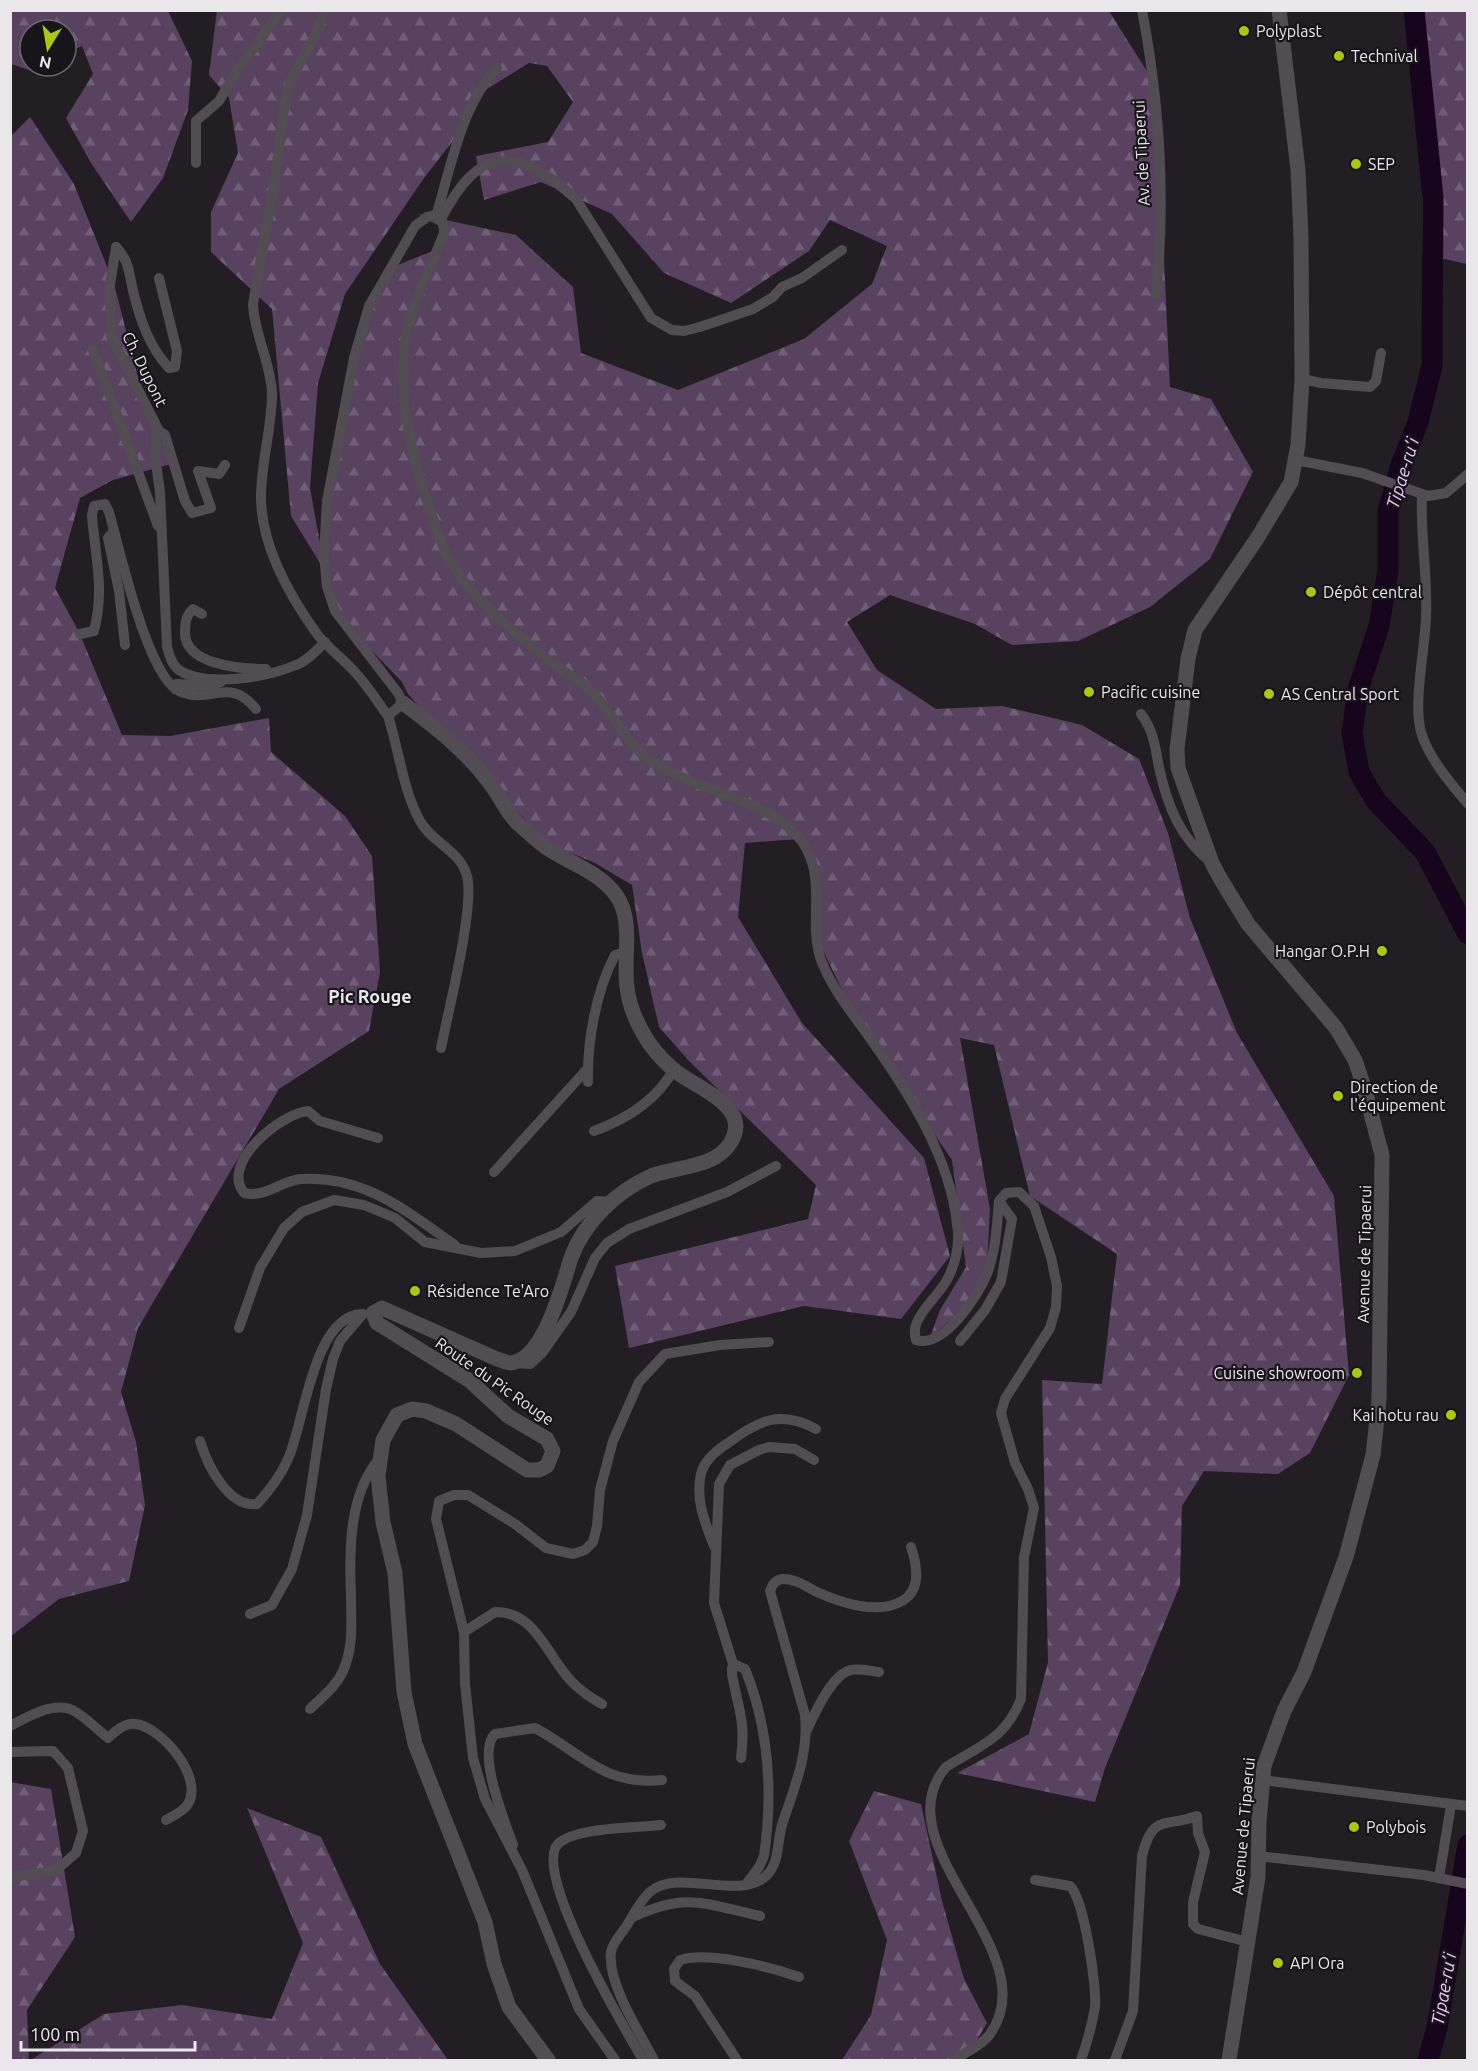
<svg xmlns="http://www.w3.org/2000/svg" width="1478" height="2071" font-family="Ubuntu,sans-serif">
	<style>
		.forest { fill: url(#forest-firs) }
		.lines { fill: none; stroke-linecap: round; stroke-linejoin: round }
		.river { stroke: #17051d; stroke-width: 21 }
		.street { stroke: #514d52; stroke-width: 10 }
		.secondary { stroke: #514d52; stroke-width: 15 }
		.poi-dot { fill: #aac717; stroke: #18151a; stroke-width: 2 }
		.labels { text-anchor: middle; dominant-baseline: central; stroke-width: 4.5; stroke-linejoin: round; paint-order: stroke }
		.poi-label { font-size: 16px; fill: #eae7eb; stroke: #18151a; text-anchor: start }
		.street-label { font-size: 16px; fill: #eae7eb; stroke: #18151a }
		.water-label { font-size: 18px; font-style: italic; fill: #eec6fd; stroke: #18151a }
		.neighbourhood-label { font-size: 18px; font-weight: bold; fill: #eae7eb; stroke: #18151a }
	</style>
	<defs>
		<pattern id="forest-firs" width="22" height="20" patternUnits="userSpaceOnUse" patternTransform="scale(1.5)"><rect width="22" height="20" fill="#584260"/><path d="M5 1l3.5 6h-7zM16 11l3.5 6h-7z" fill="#705d77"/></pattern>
	</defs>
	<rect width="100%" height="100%" fill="#221e23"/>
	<g class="forest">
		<path d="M 217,10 L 1109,11 L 1148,73 L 1160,174 L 1170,387 L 1211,399 L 1253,472 L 1210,559 L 1150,607 L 1078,641 L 1012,645 L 975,624 L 890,595 L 847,622 L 877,670 L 936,709 L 1002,706 L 1082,725 L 1139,759 L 1168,833 L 1190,918 L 1237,1033 L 1334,1196 L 1349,1375 L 1310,1453 L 1278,1474 L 1204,1471 L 1182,1506 L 1180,1585 L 1105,1768 L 1095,1802 L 957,1773 L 1029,1734 L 1048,1662 L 1042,1380 L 1102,1384 L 1117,1254 L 1030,1196 L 994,1045 L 960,1038 L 990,1209 L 987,1266 L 966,1308 L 930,1337 L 940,1310 L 966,1267 L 952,1160 L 855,1018 L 816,935 L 811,855 L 800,839 L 745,843 L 738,917 L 802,1023 L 924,1158 L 950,1256 L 901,1319 L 804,1306 L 629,1348 L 615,1266 L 808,1219 L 816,1185 L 689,1061 L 659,1027 L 642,953 L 632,885 L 595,863 L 547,843 L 433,722 L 408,694 L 402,682 L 350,628 L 325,584 L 329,501 L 354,357 L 383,271 L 435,250 L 441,227 L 418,214 L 516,235 L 573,287 L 581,353 L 678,390 L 804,339 L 872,284 L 887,246 L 830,220 L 809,251 L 731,303 L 664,273 L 612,214 L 541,182 L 484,200 L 476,156 L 548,142 L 573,102 L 547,66 L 529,63 L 482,92 L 452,142 L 424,178 L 345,294 L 318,383 L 310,488 L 325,571 L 291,516 L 272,309 L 211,252 L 211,212 L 238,153 L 229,98 L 209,75 Z"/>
		<path d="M 10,11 L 168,11 L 192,61 L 188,110 L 163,178 L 131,222 L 91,163 L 66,118 L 93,74 L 82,46 L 66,53 L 66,30 L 30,30 L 30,66 L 42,66 L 32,71 L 11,64 Z"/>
		<path d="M 1408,11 L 1467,11 L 1467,264 L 1422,254 L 1423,122 Z"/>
		<path d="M 30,117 L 74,184 L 114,284 L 142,393 L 171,464 L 113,480 L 80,498 L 55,588 L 79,632 L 122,735 L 170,736 L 269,718 L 271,752 L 345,816 L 372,856 L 380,972 L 369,1031 L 279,1089 L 138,1328 L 121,1392 L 136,1442 L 145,1505 L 129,1581 L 59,1599 L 11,1636 L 10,137 Z"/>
		<path d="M 10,1782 L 51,1789 L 75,1937 L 27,2010 L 29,2060 L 11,2060 Z"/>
		<path d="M 874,1791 L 921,1804 L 942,1901 L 964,1979 L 987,2023 L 965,2060 L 842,2060 L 871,2015 L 887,1940 L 849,1841 Z"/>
		<path d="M 247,1808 L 321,1837 L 380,1964 L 448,2060 L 31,2060 L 104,2014 L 182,2005 L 272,2019 L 303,1943 Z"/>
	</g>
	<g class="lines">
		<g class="river">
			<path d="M 1414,10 L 1433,198 L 1432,366 L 1418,422 L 1401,465 L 1388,511 L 1388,570 L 1379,626 L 1358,690 L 1352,733 L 1359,772 L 1376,801 L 1425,852 L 1468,934"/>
			<path d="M 1428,2060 L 1437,2028 L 1468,1845"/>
		</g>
		<g class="street">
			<path d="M 325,10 L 313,40 L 291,79 L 285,102 L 274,185 L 253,304 C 254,334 271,363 272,393 C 272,428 261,462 261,497 C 261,546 289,595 317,634 C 327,647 341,657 352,669 C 366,683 377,701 388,716 L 403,703 L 398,693 L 335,611 L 327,587 L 324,554 L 327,501 L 354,358 L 369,306 L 415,226 L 427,217 L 436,215 L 443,223 L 444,233 C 431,266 414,299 406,335 C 395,391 414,468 434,521 C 439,535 444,552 452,565 C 478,605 522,638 559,668 C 568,675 579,680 587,687 C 613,710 624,744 654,763 C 696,791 780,801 806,848 C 826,884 808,923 821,960 C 833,991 853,1014 872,1041 C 909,1093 950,1158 957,1224 C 960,1242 957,1259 949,1276 C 941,1296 908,1317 916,1340 C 944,1349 980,1294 988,1271 C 996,1249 997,1224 999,1201 L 1006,1193 L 1019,1192 L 1034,1206 L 1051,1257 L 1057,1286 L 1056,1307 L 1050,1328 L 1005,1399 L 1001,1413 L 1015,1463 L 1028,1489 L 1034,1508 L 1024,1557 L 1021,1699 C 1005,1739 981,1745 946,1767 C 879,1845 1049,1952 990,2034 C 982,2045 965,2053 954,2060"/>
			<path d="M 1142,10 C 1160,105 1166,199 1156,294"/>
			<path d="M 196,163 L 196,121 L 219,101 L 235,74 L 281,10"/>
			<path d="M 436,216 C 451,167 461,106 497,68"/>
			<path d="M 441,219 C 480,144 515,145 576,199 L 651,318 L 672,330 L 684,331 L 700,327 L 753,309 L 773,297 L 782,287 L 802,278 L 842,250"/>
			<path d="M 116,247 L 110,285 L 111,336 L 159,431 L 165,435 L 185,501 L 192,513 L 211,508 L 198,471 L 219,474 L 225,465"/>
			<path d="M 116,247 C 129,260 129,273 133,291 C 140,319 149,347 169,368 L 175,367 L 177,351 L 159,278"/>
			<path d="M 93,350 L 158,526"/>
			<path d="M 1302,379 L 1321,383 L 1370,387 L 1376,381 L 1381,353"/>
			<path d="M 159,431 L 156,433 L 155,456 L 160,492 L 167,646 C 169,654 171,664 179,670 C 206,688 268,677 296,665 C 307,661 317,650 325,642"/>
			<path d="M 1296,460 L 1362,473 L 1428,496 L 1446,493 L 1468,474"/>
			<path d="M 1422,494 C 1420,536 1428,576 1426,617 C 1425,649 1413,703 1421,732 C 1428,757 1451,784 1468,804"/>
			<path d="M 114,531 L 108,538 L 119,591 L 125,645"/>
			<path d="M 202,614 L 193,609 C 187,614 185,623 185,630 C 182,665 241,669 266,669"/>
			<path d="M 80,634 L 94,631 C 105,588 95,557 92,515 L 94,506 L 105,504 L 109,512 C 119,547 148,681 181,692 C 213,704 229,676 256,709"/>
			<path d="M 175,689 L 177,684 L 208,686 L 221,682"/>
			<path d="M 1141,714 C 1154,731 1155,747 1159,767 C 1167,805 1180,839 1212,863"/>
			<path d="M 388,716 C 399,750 403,790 420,821 C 432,843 460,850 467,876 C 475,907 448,1012 441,1048"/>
			<path d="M 588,1082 C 587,1042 596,991 615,955 L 626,952"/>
			<path d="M 594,1131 C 627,1119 657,1100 674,1069"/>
			<path d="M 378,1138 L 320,1121 L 308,1111 C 280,1114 220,1163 244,1193 C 266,1198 280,1181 301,1179 C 364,1175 406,1211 455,1245"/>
			<path d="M 494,1172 L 588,1068"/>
			<path d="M 239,1328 L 260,1268 L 284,1228 L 302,1212 L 334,1200 L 364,1205 L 395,1218 L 425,1242 L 481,1253 L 515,1251 L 561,1232 L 597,1201 L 610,1202"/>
			<path d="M 960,1341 L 985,1310 L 1001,1282 L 1012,1219 L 999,1201"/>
			<path d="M 514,1363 L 530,1364 L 542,1353 L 571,1312 L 595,1258 L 607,1243 L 629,1229 L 727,1192 L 776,1166"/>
			<path d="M 200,1441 C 207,1464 228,1508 257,1504 C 270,1490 280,1477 288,1459 C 304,1424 313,1317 361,1314"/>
			<path d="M 714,1546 C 705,1523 695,1499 701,1474 C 704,1461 717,1450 728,1443 C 758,1421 780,1409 816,1429"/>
			<path d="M 250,1614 L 272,1605 L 292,1569 L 307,1515 L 326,1389 L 333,1359 L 340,1341 L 363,1314"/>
			<path d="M 464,1632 L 495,1612 C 536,1611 548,1658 572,1682 C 581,1691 591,1698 602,1704"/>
			<path d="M 734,1667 L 714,1603 L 719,1484 L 730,1465 L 759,1450 L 769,1447 L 795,1449 L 814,1460"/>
			<path d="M 310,1709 C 322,1697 336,1687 343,1671 C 354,1647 351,1621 351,1595 C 349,1551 349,1494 379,1459"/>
			<path d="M 10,1726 C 27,1717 50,1703 70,1709 C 80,1712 99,1731 108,1738 C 116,1731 125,1722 136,1724 C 162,1728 204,1777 188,1804 C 184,1811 173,1816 166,1820"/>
			<path d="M 807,1730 C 815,1713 832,1674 851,1670 C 859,1668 870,1671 879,1672"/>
			<path d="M 10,1752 L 53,1751 L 68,1768 L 83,1831 L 76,1853 L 55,1871 L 10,1877"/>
			<path d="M 741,1758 C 746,1720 738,1709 732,1674 L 732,1668 L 736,1665 L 745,1669 C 769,1728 773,1793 764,1856 L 759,1867 L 747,1883"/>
			<path d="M 1262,1780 L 1468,1806"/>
			<path d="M 513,1845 C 505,1822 476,1752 495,1734 L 535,1728 C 582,1753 603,1786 662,1780"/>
			<path d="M 1258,1856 L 1424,1875 L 1468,1884"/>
			<path d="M 1439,1878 L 1451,1805"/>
			<path d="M 1035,1880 L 1070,1886 C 1084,1898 1097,1987 1095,2007 C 1092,2025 1087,2043 1081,2060"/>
			<path d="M 633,1917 C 687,1892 705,1904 760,1916"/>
			<path d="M 615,2060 L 579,2009 L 522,1870 L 485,1799 L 473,1758 L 465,1684 L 464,1632 L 436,1519 L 439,1501 L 454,1495 L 468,1495 L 515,1524 L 546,1548 L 573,1554 L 585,1550 L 593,1542 L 597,1526 L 600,1490 L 613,1441 L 639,1382 L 665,1354 L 720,1345 L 769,1342"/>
			<path d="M 643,2060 C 625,2029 531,1871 558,1844 C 575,1827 637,1828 661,1825"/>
			<path d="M 654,2060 C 640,2033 607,1983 611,1952 C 612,1943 623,1932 627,1925 C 635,1913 640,1900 651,1891 C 680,1868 738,1901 766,1876 C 780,1863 777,1841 782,1825 C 794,1788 809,1755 805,1715 L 770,1591 C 772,1585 775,1580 782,1579 C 794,1578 807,1587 817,1592 C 841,1603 878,1615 902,1601 C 922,1590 917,1565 911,1547"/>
			<path d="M 737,2060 L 695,1996 L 675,1981 L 674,1969 L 680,1960 C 708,1951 771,1967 799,1977"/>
			<path d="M 1115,2060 L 1133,2011 L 1142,1856 C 1153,1812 1166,1828 1197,1816 L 1198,1833 L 1205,1852 L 1193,1902 L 1193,1924 L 1198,1929 L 1248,1942"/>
		</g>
		<g class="secondary">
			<path d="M 403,703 C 435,727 465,750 489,782 C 501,797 507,815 522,827 C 530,834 538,842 547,848 C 571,864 598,871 616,895 C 634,919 623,959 627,987 C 629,1007 638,1026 649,1043 C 657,1054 667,1065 678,1073 C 699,1089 752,1107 731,1142 C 715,1169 676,1166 651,1176 C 617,1191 584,1222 571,1258 C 563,1283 544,1361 510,1363 C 507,1363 501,1360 497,1359 L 382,1308 L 373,1313 L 377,1323 L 470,1381 L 508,1416 L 547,1439 L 553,1451 L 547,1466 L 539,1470 L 527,1470 L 456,1424 L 426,1411 L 412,1409 L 397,1415 L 383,1440 L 378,1476 L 383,1522 L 395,1573 L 404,1692 L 415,1744 L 485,1922 L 494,1964 L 509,2007 L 548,2060"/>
			<path d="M 1229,2060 L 1258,1877 L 1259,1821 L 1264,1766 L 1284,1711 L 1304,1672 L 1346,1557 L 1373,1455 L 1379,1400 L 1382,1155 L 1364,1087 L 1355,1060 L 1336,1028 L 1248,924 L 1220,878 L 1212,863 L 1178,768 L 1177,749 L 1188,659 L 1195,630 L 1258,537 L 1291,482 L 1298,445 L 1302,379 L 1301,237 L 1298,170 L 1279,10"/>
		</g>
	</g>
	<g class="poi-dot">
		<circle cx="1244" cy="31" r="6"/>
		<circle cx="1339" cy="56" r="6"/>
		<circle cx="1356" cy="164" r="6"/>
		<circle cx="1311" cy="592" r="6"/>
		<circle cx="1089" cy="692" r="6"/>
		<circle cx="1269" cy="694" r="6"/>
		<circle cx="1382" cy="951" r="6"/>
		<circle cx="1338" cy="1096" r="6"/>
		<circle cx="415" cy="1291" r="6"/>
		<circle cx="1357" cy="1373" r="6"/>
		<circle cx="1451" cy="1415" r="6"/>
		<circle cx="1354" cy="1827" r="6"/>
		<circle cx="1278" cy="1963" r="6"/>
	</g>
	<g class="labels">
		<g class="poi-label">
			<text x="1256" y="31">Polyplast</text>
			<text x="1351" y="56">Technival</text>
			<text x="1368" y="164">SEP</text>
			<text x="1323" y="592">Dépôt central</text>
			<text x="1101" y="692">Pacific cuisine</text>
			<text x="1281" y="694">AS Central Sport</text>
			<text x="1370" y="951" text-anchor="end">Hangar O.P.H</text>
			<text x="1350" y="1087">Direction de<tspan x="1350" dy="18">l'équipement</tspan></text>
			<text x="427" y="1291">Résidence Te'Aro</text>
			<text x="1345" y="1373" text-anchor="end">Cuisine showroom</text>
			<text x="1439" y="1415" text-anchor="end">Kai hotu rau</text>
			<text x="1366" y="1827">Polybois</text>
			<text x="1290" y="1963">API Ora</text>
		</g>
		<g class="street-label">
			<text transform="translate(1141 153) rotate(-93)">Av. de Tipaerui</text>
			<text transform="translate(145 369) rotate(64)">Ch. Dupont</text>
			<text transform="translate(1364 1254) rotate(-89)">Avenue de Tipaerui</text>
			<text transform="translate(495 1381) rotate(35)">Route du Pic Rouge</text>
			<text transform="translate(1243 1826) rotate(-85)">Avenue de Tipaerui</text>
		</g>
		<g class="water-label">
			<text transform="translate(1402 473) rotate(-73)">Tipae-ru’i</text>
			<text transform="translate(1443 1989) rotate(-80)">Tipae-ru’i</text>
		</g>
		<g class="neighbourhood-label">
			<text x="370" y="996">Pic Rouge</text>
		</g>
	</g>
	<rect width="1478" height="2071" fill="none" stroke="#eae7eb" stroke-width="24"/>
	<g transform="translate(48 48) rotate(191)"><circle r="28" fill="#18151a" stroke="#6c696e" stroke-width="1.5"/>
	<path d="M0-4.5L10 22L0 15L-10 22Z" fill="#aac717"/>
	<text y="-9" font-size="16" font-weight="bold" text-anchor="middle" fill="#eae7eb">N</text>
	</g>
	<path d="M21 2041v9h174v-9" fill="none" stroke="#eae7eb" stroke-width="3"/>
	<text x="30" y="2041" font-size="18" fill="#eae7eb" stroke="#18151a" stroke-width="4.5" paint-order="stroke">100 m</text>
</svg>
